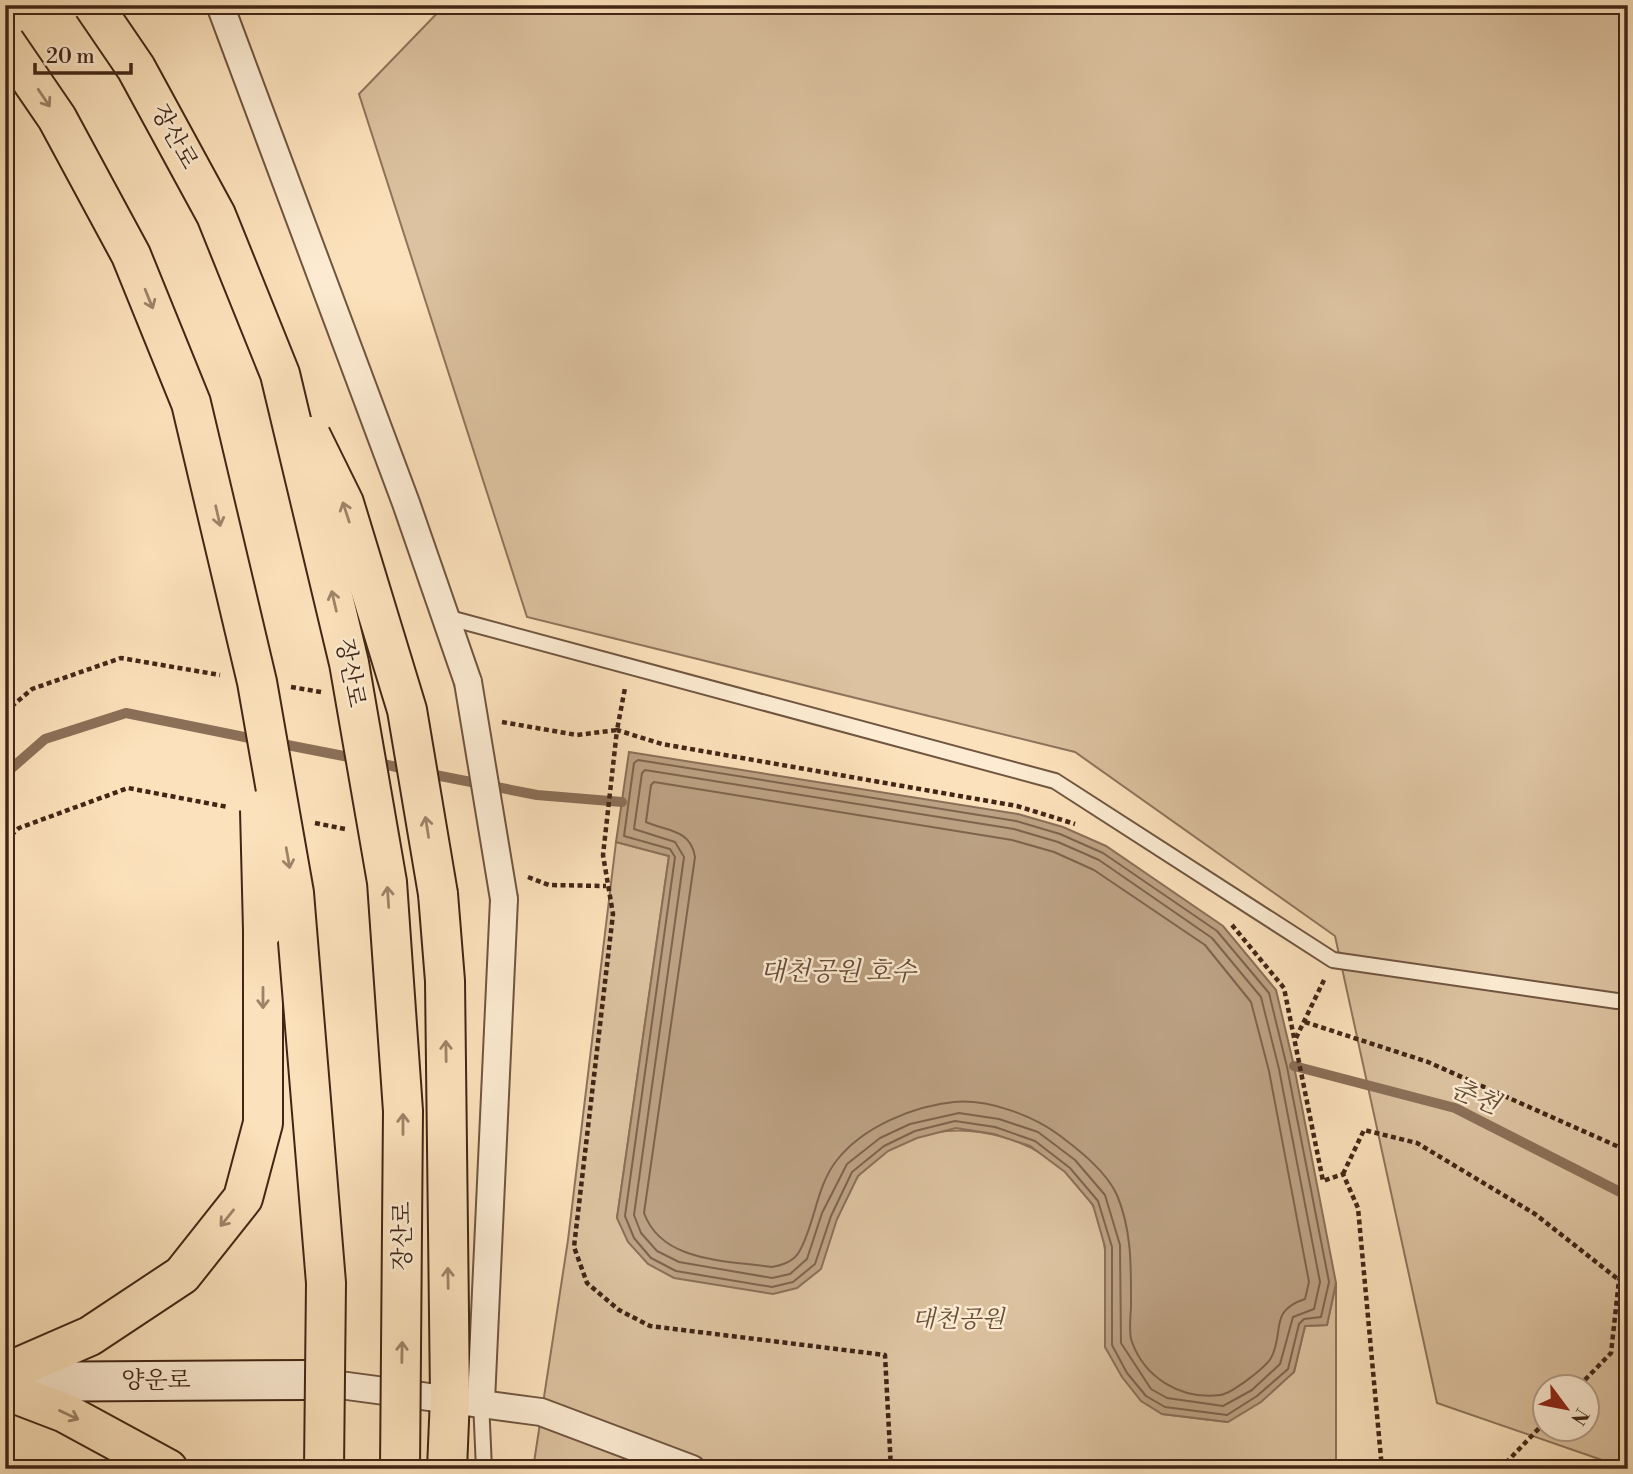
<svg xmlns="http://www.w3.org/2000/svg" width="1633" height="1474" font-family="'Libre Bodoni','Noto Serif KR',serif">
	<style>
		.green { fill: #dcc2a0; stroke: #8e745b; stroke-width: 2; fill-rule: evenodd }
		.water { fill: #bca284; stroke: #8b7058; stroke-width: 2 }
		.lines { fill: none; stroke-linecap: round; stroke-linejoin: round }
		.shore { stroke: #7e644d; stroke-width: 2 }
		.stream { stroke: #8b7058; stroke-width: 10 }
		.lane-casing { stroke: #705540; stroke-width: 18 }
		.street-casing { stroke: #705540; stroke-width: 30 }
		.secondary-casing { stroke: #412616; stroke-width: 42 }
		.highway-casing { stroke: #412616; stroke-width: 42 }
		.path { stroke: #412616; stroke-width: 4.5; stroke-dasharray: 5 3.5; stroke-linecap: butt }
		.lane { stroke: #fdecd3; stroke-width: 14 }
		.street { stroke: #fdecd3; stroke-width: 26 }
		.secondary { stroke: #fdecd3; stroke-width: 38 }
		.highway { stroke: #fce2bc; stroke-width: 38 }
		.street-bridge-casing { stroke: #705540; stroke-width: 30; stroke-linecap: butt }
		.highway-bridge-casing { stroke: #412616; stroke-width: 42; stroke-linecap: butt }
		.street-bridge { stroke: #fdecd3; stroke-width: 26 }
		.highway-bridge { stroke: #fce2bc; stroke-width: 38 }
		.oneway { stroke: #9e8469 }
		.labels { text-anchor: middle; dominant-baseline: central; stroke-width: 5; stroke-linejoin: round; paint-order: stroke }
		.street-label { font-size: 24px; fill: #412616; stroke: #fdecd3 }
		.park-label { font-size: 24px; font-style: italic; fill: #684d38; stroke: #fdecd3 }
		.water-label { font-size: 26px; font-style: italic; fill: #664b37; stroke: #fdecd3 }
	</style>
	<rect width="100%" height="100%" fill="#fce2bc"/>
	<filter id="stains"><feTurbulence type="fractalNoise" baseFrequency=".00286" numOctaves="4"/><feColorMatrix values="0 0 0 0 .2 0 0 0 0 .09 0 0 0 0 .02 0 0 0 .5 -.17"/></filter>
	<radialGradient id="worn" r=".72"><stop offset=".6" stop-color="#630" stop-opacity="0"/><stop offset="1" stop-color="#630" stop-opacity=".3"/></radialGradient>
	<g class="green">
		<path d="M 445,5 L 1628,5 L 1628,1469 L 1437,1403 L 1335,936 L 1075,752 L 527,617 L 359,94 ZM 1546,1386 L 1588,1386 L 1588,1428 L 1546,1428 Z"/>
		<path d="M 616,842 L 669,856 L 617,1218 L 837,1219 C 843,1206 849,1187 858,1176 C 920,1101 1046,1125 1092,1204 C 1113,1240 1105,1306 1105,1347 L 1162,1414 L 1227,1422 L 1294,1372 L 1305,1326 L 1327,1325 L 1336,1283 L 1336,1469 L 533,1469 L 568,1240 Z"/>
	</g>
	<path class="water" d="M 629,752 L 1018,814 L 1063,827 L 1106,846 L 1223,926 L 1276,990 L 1294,1066 L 1336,1283 L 1327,1325 L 1305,1326 L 1294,1372 L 1261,1402 L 1228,1422 L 1162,1414 L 1141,1401 L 1122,1377 L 1105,1347 L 1105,1247 L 1093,1205 L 1065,1172 L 1030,1146 L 994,1134 L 956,1128 L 917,1138 L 888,1151 L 858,1176 L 837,1219 L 821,1269 L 797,1288 L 773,1294 L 674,1278 L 648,1264 L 628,1242 L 617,1218 L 669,856 L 616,842 Z"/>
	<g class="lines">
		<g class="shore">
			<path d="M 638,760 L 1016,821 L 1060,834 L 1103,853 L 1217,931 L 1269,993 L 1287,1067 L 1329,1282 L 1321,1317 L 1304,1319 L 1299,1324 L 1288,1369 L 1257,1396 L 1227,1415 L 1165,1407 L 1146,1396 L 1127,1373 L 1112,1345 L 1112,1247 L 1098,1201 L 1070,1168 L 1035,1141 L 995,1127 L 955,1121 L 915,1131 L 884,1146 L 852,1172 L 831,1216 L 815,1264 L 793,1282 L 772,1287 L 676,1271 L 651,1258 L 634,1238 L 625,1216 L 675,857 L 670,849 L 624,836 L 634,763 Z"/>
			<path d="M 645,770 L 1014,829 L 1058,842 L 1099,860 L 1212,938 L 1261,997 L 1279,1069 L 1320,1282 L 1314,1309 L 1293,1317 L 1280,1364 L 1252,1390 L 1223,1406 L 1167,1398 L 1151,1389 L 1121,1343 L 1120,1245 L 1105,1195 L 1075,1160 L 1038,1132 L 999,1119 L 959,1113 L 910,1124 L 880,1138 L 847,1164 L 822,1213 L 807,1259 L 790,1274 L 772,1278 L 679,1262 L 657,1251 L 641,1233 L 634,1215 L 684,857 L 675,842 L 634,829 L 642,773 Z"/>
			<path d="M 654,782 L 1012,840 L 1054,852 L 1094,870 L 1205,945 L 1251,1002 L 1269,1071 L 1309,1282 L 1305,1299 C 1268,1311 1285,1332 1271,1358 C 1265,1368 1231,1394 1220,1395 C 1181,1400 1145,1378 1132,1342 C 1128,1331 1131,1316 1131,1305 C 1131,1267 1132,1231 1117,1195 C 1106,1171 1079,1150 1059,1135 C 1032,1115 988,1099 954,1102 C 913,1106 863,1127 837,1160 C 816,1186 815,1225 799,1252 C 793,1262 782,1265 772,1267 C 727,1260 662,1263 644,1213 L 695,857 C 691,829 666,831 646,822 L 651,785 Z"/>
		</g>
		<g class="stream">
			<path d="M 277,743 L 359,759"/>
			<path d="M 374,762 L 410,770"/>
			<path d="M 425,773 L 537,795 L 622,802"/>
			<path d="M 5,774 L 45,739 L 126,713 L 259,740"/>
			<path d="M 1294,1066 L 1455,1108 L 1628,1196"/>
		</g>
		<g class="lane-casing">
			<g id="lane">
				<path d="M 446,617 L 1055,781 L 1333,960 L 1617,1001"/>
				<path d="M 481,1401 L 484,1469"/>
			</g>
		</g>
		<g class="street-casing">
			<g id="street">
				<path d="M 220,5 L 406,503 L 468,682"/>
				<path d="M 310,1381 L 541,1412 L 692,1469"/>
				<path d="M 481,1401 L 504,899"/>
			</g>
		</g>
		<g class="secondary-casing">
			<path id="secondary" d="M 5,1382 L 307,1380"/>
		</g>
		<g class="highway-casing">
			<g id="highway">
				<path d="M 438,894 L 445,981 L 450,1397 L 447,1469"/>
				<path d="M 5,1373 L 90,1336 L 182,1275 L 243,1198 L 263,1123 L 263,930"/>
				<path d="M 5,1390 L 65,1413 L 168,1469"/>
			</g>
		</g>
		<g class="path">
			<path d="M 291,687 L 321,692"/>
			<path d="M 5,712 L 32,689 L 121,658 L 220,675"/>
			<path d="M 502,722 L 577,735 L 617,730 L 625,688"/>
			<path d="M 315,823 L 345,829"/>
			<path d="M 5,841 L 19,828 L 128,788 L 228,807"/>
			<path d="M 528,877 L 549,885 L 606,886"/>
			<path d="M 1232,925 L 1284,988 L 1323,1181 L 1343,1174 L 1358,1208 L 1382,1469"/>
			<path d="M 1305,1022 L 1428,1062 L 1628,1151"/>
			<path d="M 1296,1038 L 1324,980"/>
			<path d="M 1343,1174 L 1364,1130 L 1417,1143 L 1535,1214 L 1619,1280 L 1628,1282"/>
			<path d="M 1579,1386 L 1611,1353 L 1619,1280 L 1628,1269"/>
			<path d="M 891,1469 L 885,1355 L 650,1326 L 619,1310 L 587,1283 L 574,1247 L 613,914 L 603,855 L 617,730 L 662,744 L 1017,806 L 1075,824"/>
			<path d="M 1500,1469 L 1546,1421"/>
		</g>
		<use href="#lane" class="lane"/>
		<use href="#street" class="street"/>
		<use href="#secondary" class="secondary"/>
		<use href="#highway" class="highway"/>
		<g class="street-bridge-casing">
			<path id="street-bridge" d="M 468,682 L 504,899"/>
		</g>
		<g class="highway-bridge-casing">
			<g id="highway-bridge">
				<path d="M 93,5 L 136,68 L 216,215 L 280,374 L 349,663 L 387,882 L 403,1111 L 400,1469"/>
				<path d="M 5,42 L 57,118 L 131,255 L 191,403 L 257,682 L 294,893 L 326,1283 L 324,1469"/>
				<path d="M 311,436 L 344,503 L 407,710 L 438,894"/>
				<path d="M 260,810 L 263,930"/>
			</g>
		</g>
		<use href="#street-bridge" class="street-bridge"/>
		<use href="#highway-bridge" class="highway-bridge"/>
	</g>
	<defs><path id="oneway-shaft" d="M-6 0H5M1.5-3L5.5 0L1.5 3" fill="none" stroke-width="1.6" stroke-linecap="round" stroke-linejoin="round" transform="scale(1.75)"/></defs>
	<g class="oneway">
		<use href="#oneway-shaft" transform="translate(44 98) rotate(56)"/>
		<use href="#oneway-shaft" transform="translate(149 299) rotate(68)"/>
		<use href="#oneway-shaft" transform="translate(346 512) rotate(-108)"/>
		<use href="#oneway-shaft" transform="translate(218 516) rotate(77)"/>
		<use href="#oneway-shaft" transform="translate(334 601) rotate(-103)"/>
		<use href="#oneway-shaft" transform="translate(427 827) rotate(-99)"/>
		<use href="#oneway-shaft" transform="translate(288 858) rotate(80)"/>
		<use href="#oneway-shaft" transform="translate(388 897) rotate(-94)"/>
		<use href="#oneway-shaft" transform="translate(263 998) rotate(90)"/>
		<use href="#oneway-shaft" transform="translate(446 1051) rotate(-91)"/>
		<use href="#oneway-shaft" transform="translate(403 1124) rotate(-90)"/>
		<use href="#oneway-shaft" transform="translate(227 1218) rotate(129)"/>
		<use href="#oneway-shaft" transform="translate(448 1278) rotate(-91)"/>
		<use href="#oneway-shaft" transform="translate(402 1352) rotate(-89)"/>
		<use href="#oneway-shaft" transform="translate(69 1415) rotate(25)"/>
	</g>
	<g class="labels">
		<g class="street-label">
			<text transform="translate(174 137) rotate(61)">장산로</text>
			<text transform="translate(350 673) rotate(79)">장산로</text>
			<text transform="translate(403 1236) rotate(-90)">장산로</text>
			<text x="156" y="1381">양운로</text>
		</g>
		<g class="park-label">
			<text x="958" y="1320">대천공원</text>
		</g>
		<g class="water-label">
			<text x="838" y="972">대천공원 호수</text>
			<text transform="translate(1475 1097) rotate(23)">춘천</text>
		</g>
	</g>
	<rect width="1633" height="1474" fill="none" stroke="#fce2bc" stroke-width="28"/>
	<rect x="7" y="7" width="1619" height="1460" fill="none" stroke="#412616" stroke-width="3.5"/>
	<rect x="14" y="14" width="1605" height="1446" fill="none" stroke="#412616" stroke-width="2"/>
	<g transform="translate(1566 1408) rotate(122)"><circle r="33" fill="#fdecd3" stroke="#b29d87" stroke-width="2"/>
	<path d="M0-5L12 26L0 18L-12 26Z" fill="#8f2418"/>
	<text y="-10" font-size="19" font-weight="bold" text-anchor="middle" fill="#412616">N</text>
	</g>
	<path d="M35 63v10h96v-10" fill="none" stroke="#412616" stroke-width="3.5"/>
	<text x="46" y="63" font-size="21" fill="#412616" stroke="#fdecd3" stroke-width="5" paint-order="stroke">20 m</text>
	<rect width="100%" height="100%" filter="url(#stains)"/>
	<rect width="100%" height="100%" fill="url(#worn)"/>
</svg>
